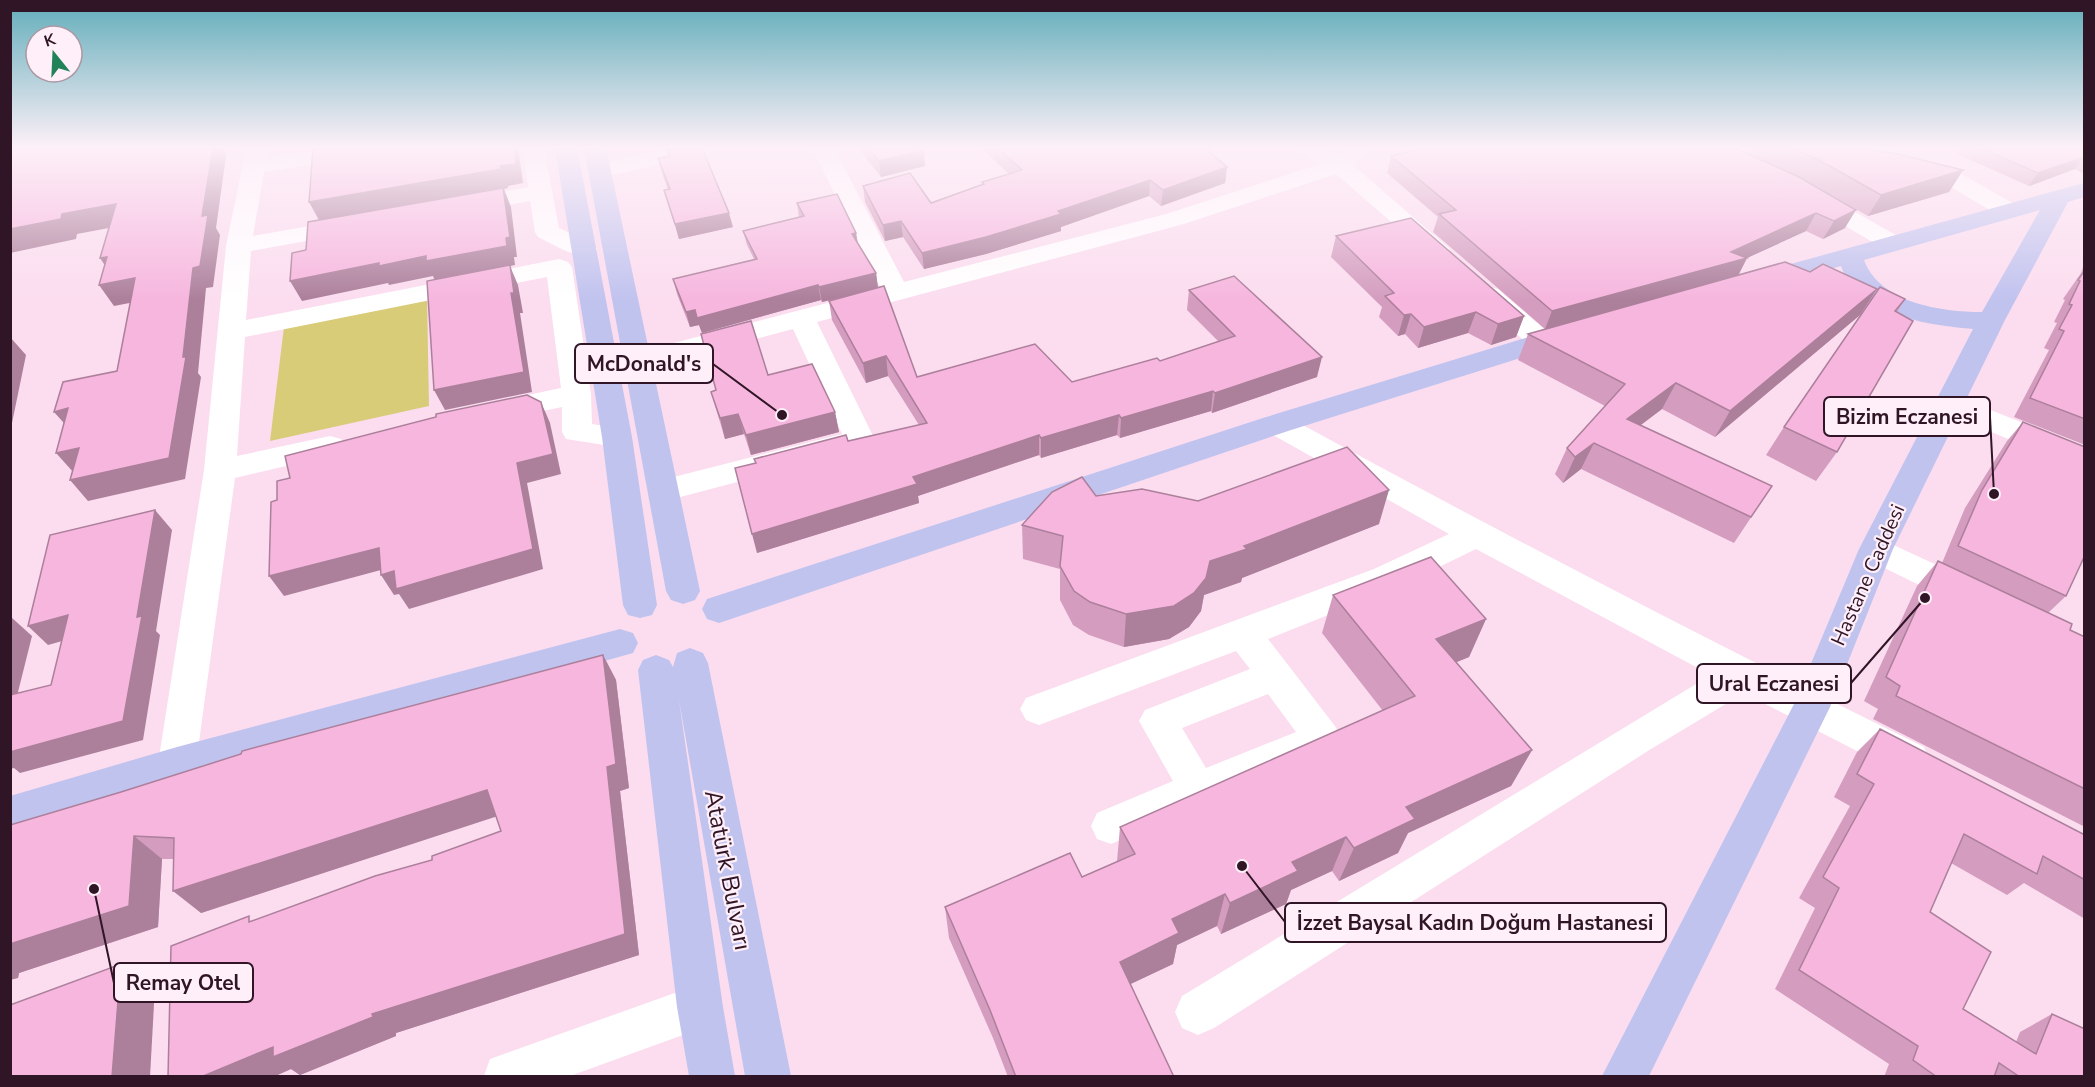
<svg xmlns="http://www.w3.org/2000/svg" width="2095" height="1087" font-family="'Nunito Sans',sans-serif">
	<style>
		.green { fill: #d8cc78 }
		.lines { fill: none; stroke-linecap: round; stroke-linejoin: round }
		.minor { fill: #fff; fill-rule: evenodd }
		.major { fill: #c1c3ef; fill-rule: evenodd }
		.wall { fill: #d49dbf }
		.shaded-wall { fill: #ac7f9b }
		.building { fill: #f6b6de; stroke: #ac7f9b; stroke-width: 1.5 }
		.labels { text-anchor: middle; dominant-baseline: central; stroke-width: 4.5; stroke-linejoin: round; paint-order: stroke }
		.street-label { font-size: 20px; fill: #2f1526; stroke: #feeff8 }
		.near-street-label { font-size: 24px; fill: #2f1526; stroke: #feeff8 }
		.leader { fill: none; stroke: #2f1526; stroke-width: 2 }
		.callout-dot { fill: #2f1526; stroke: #feeff8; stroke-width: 2 }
		.callout { fill: #feeff8; stroke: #2f1526; stroke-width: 2 }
		.callout-label { font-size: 21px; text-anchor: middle; font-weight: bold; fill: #2f1526 }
	</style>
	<rect width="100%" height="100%" fill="#fbddef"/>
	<path class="green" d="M 427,299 L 429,406 L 270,441 L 284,327 Z"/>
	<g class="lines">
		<g class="minor">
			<path d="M 246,148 L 268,148 L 267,158 L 329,148 L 382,148 L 379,153 L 371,155 L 264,172 L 253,236 L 350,219 L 359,221 L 362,226 L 359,231 L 350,233 L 251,251 L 246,320 L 559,259 L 568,262 L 572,267 L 591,394 L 592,424 L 628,430 L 632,437 L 628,444 L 617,447 L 566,439 L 562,432 L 562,407 L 495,421 L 485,418 L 480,411 L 485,404 L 561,388 L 547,277 L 245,337 L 237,456 L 330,436 L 341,439 L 345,446 L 341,453 L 235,478 L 196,764 L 191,776 L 177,781 L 163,776 L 158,764 L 204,470 L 226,246 Z"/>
			<path d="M 522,148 L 544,148 L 559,228 L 593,244 L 597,249 L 593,254 C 574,259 555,245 538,237 L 535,232 L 530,201 L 463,213 L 454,211 L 451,206 L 454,201 L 463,199 L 528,187 Z"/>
			<path d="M 672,148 L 713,148 L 710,153 L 600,178 L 592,176 L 588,171 L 592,166 Z"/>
			<path d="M 812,148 L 834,148 L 904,282 L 1166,214 L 1320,164 L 1301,153 L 1298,148 L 1325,148 L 1338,155 L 1346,148 L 1371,148 L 1353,165 L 1450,249 L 1446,254 L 1437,257 L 1428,254 L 1336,174 L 1184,224 L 817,322 L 875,440 L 871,447 L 665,501 L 654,498 L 649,490 L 654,482 L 842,434 L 793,329 L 638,370 L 628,367 L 624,361 L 628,355 L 881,289 Z"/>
			<path d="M 1875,148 L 1897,148 L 1884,172 L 1868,172 L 1864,167 Z"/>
			<path d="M 1912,165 L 1958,172 L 2018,206 L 2021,211 L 2018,216 L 2009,218 L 2000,216 L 1944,183 L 1904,177 L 1900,172 L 1904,167 Z"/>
			<path d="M 1812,190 L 1820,192 L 1901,238 L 1905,243 L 1901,248 L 1892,251 L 1883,248 L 1804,202 L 1800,197 L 1804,192 Z"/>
			<path d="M 1489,287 L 1498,289 L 1551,335 L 1555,341 L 1551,347 L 1541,350 L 1531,347 L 1480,301 L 1476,295 L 1480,289 Z"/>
			<path d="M 1950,394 L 2084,447 L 2084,470 L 1940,411 L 1935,404 L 1940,397 Z"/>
			<path d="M 1277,414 L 1288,417 C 1497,531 1709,641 1924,747 L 1929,759 L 1924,771 L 1910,776 L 1896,771 L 1744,693 L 1651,749 L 1214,1028 L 1198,1035 L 1182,1028 L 1175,1012 L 1182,996 L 1711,675 L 1476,549 L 1398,587 L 1268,639 L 1335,726 L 1341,738 L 1335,750 L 1111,844 L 1097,839 L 1091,826 L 1097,813 L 1173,781 L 1139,721 L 1145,710 L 1250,669 L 1236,651 L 1039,725 L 1026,720 L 1020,709 L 1026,698 L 1374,569 L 1449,534 L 1266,431 L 1262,424 L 1266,417 ZM 1268,694 L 1296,732 L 1206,768 L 1182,728 Z"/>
			<path d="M 1876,537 L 1978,584 L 1983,593 L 1978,602 L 1966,606 L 1954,602 L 1864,558 L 1859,549 L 1864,540 Z"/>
			<path d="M 700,984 L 716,991 L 723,1007 L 716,1023 L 570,1076 L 484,1076 L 490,1059 Z"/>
		</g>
		<g class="major">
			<path d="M 555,148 L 577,148 L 632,437 L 657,605 L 652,615 L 640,618 L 628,615 L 623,605 L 602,437 Z"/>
			<path d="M 584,148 L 606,148 L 700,591 L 695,600 L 683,604 L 671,600 L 666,591 Z"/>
			<path d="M 2084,183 L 2084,197 L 2068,202 L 2005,320 L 1893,549 L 1830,707 L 1649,1076 L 1602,1076 L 1794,704 L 1859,549 L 1973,329 C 1929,325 1858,316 1841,266 L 1760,289 L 1751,287 L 1747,281 L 1751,275 ZM 2040,210 L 1982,312 C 1941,312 1880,303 1864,260 Z"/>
			<path d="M 1565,326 L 1575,329 L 1579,335 L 1575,341 L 1288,431 L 731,619 L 719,623 L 707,619 L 702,609 L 707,599 L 1266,417 Z"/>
			<path d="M 620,629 L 633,633 L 638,643 L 633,653 L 177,781 L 10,832 L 10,796 L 177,747 Z"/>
			<path d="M 690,648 L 703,653 L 708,663 L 791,1076 L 745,1076 L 679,700 L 723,1007 L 735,1076 L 689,1076 L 677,1007 L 638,670 L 643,660 L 656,655 L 669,660 L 673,667 L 677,653 Z"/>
		</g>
	</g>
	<g class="wall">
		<path d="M 858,148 L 921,148 L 925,166 L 881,177 Z"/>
		<path d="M 981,148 L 1205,148 L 1227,167 L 1225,183 L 1161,206 L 1149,196 L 1061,227 L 1061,231 L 986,254 L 924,269 L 903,237 L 885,241 L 865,202 L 863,186 L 931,203 L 982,184 L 982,182 L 1009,174 Z"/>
		<path d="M 1735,148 L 1845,228 L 1823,239 L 1806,231 L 1747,258 L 1738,275 L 1810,272 L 1877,289 L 1860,315 L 1715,437 L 1662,409 L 1641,425 L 1772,486 L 1734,543 L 1581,469 L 1563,483 L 1555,474 L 1567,448 L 1605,406 L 1518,360 L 1528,334 L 1545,329 L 1433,232 L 1438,217 L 1387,173 L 1391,156 Z"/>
		<path d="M 1752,148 L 1856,148 L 1963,170 L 1949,192 L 1868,216 L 1807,181 L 1749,154 Z"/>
		<path d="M 1961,148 L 2085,148 L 2085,172 L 2082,173 L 2075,169 L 2029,186 L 1957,154 Z"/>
		<path d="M 667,150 L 733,227 L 679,239 L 664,190 L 668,190 L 662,173 L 658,158 L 669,156 Z"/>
		<path d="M 797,203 L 856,233 L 858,243 L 876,273 L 878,288 L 822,302 L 821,300 L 702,333 L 699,325 L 690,327 L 677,294 L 673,279 L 754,259 L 747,245 L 743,231 L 799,217 Z"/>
		<path d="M 1336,236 L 1524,316 L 1516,337 L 1491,345 L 1468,333 L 1418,348 L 1405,334 L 1398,336 L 1379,317 L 1382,307 L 1331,257 Z"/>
		<path d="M 2085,262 L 2085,445 L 2014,417 L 2049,350 L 2044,348 L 2057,323 L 2054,322 L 2065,300 L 2063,299 L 2081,273 Z"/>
		<path d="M 1189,290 L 1317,377 L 1212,413 L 1211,411 L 1120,438 L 1117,435 L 1041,458 L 1039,455 L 918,496 L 919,503 L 757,553 L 755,463 L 919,425 L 888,376 L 866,383 L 832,320 L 829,301 L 917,377 L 1072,382 L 1160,361 L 1218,341 L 1187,310 Z"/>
		<path d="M 1905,299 L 1897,312 L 1837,452 L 1816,481 L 1766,455 L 1784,427 Z"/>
		<path d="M 768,375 L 835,412 L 839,432 L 751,455 L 744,434 L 725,439 L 711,392 Z"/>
		<path d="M 2023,422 L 2085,447 L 2085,561 L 2082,560 L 2066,596 L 2048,613 L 2070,630 L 2085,637 L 2085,827 L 1873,719 L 1878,709 L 1864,701 L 1917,586 L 1938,561 L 1942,563 L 1965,508 L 2007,441 Z"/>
		<path d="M 1096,496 L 1198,501 L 1379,524 L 1242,578 L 1241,582 L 1204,595 L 1201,611 L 1189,627 L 1169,639 L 1124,647 L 1089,635 L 1073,625 L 1060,600 L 1060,569 L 1023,559 L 1022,525 Z"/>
		<path d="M 1333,595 L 1486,619 L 1469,657 L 1456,662 L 1532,750 L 1511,786 L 1408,833 L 1398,853 L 1339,881 L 1332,871 L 1291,890 L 1286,904 L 1221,934 L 1217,926 L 1177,945 L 1173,964 L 1130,984 L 1174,1077 L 1008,1077 L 993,1038 L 949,938 L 945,907 L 1082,877 L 1117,861 L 1120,827 L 1383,711 L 1322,633 Z"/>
		<path d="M 603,655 L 616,680 L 629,788 L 620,791 L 639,955 L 396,1033 L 396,1036 L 300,1075 L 291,1069 L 273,1077 L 168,1077 L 432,860 L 501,831 L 496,816 L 201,913 L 173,859 L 162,859 L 158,927 L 19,973 L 18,978 L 10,825 Z"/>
		<path d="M 1880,729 L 2085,835 L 2085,919 L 2024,883 L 2007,895 L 1951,863 L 1930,912 L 1963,1009 L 2016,1042 L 2020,1032 L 2052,1014 L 2085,1077 L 1884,1077 L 1889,1064 L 1775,989 L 1815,908 L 1799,898 L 1850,806 L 1834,797 L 1857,752 Z"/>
	</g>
	<g class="shaded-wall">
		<path d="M 213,148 L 224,148 L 226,156 L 216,228 L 220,235 L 213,287 L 206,288 L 198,373 L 201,377 L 185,479 L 88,501 L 70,480 L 183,357 L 193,268 Z"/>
		<path d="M 514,148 L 518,148 L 523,183 L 508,186 L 508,188 L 504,189 L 511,207 L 517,257 L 514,257 L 515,265 L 510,266 L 518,285 L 523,313 L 520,313 L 532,392 L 445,410 L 434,390 L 435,281 L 433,276 L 389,285 L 388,283 L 302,301 L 290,281 L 379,263 L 507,246 L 320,222 L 309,202 L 500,166 Z"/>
		<path d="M 924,150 L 925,166 L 881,177 L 879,161 Z"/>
		<path d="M 2084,156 L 2075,169 L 2029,186 L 2038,173 Z"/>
		<path d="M 1227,167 L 1225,183 L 1161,206 L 1163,190 Z"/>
		<path d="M 1963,170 L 1949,192 L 1868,216 L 1881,195 Z"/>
		<path d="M 1150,180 L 1149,196 L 1061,227 L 1061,231 L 986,254 L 924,269 L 922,253 L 1058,211 Z"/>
		<path d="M 116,204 L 130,224 L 77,234 L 76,239 L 10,253 L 10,229 L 62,214 Z"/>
		<path d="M 1856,210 L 1845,228 L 1823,239 L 1834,221 Z"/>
		<path d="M 729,213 L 733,227 L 679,239 L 675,224 Z"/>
		<path d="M 1816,213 L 1806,231 L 1747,258 L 1738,276 L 1545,329 L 1552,311 L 1731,252 Z"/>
		<path d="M 901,221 L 903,237 L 885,241 L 883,225 Z"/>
		<path d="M 856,233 L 858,248 L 852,234 Z"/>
		<path d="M 107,257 L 114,279 L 100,258 Z"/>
		<path d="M 876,273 L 878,288 L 822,302 L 819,287 Z"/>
		<path d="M 135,278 L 150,299 L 114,306 L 99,285 Z"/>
		<path d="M 818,285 L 821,300 L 702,333 L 699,325 L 690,327 L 686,312 Z"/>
		<path d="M 1877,289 L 1860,315 L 1715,437 L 1730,411 Z"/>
		<path d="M 1476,312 L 1468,333 L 1418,348 L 1424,327 Z"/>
		<path d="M 1411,314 L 1405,334 L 1398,336 L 1404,315 Z"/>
		<path d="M 1524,316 L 1516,337 L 1491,345 L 1498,324 Z"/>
		<path d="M 10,337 L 26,355 L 12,423 L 10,424 Z"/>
		<path d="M 886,356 L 888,376 L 866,383 L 863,363 Z"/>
		<path d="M 1322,357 L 1317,377 L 1212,413 L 1215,393 Z"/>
		<path d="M 1676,383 L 1662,409 L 1614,445 L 1627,419 Z"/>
		<path d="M 1213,391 L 1211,411 L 1120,438 L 1121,418 Z"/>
		<path d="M 541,402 L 550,423 L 561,474 L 527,483 L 543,569 L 409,609 L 399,594 L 394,595 L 381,575 L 517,463 Z"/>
		<path d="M 68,408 L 72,432 L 54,412 Z"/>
		<path d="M 835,412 L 839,432 L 751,455 L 746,435 Z"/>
		<path d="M 738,414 L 744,434 L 725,439 L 720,418 Z"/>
		<path d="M 1119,415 L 1117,435 L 1041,458 L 1041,438 Z"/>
		<path d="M 1039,435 L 1039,455 L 918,496 L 919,503 L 757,553 L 752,534 L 913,477 Z"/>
		<path d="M 1594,443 L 1581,469 L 1563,483 L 1575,457 Z"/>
		<path d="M 79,448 L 74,473 L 56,453 Z"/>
		<path d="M 1389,490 L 1379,524 L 1242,578 L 1241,582 L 1204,595 L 1201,611 L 1189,627 L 1169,639 L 1124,647 L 1126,614 L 1210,561 L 1244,546 Z"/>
		<path d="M 155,510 L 172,530 L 156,631 L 160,635 L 143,740 L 20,773 L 14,768 L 10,769 L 10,752 L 137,617 Z"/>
		<path d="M 379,548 L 392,567 L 284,596 L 269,576 Z"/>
		<path d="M 68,615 L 87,634 L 48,645 L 28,626 Z"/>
		<path d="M 11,617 L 32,636 L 11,720 L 10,719 Z"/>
		<path d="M 1486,619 L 1469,657 L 1421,677 L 1436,639 Z"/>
		<path d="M 603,655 L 616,680 L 629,788 L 620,791 L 639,955 L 396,1033 L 396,1036 L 300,1075 L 291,1069 L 273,1077 L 201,1077 L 273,1047 L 372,1014 L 607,767 Z"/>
		<path d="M 1532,750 L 1511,786 L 1408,833 L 1398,853 L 1339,881 L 1354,848 L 1406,807 Z"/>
		<path d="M 487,790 L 504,814 L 201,913 L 173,891 Z"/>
		<path d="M 134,836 L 162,859 L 158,927 L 19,973 L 18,978 L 10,980 L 10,944 Z"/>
		<path d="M 1346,837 L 1332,871 L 1291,890 L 1286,904 L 1221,934 L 1230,903 L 1292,862 Z"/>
		<path d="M 1225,894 L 1217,926 L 1177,945 L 1173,964 L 1116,991 L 1120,962 L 1172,919 Z"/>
		<path d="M 121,964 L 155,986 L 150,1077 L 112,1077 Z"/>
	</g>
	<g class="building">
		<path d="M 10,148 L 213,148 L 202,216 L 208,215 L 200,266 L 193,268 L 183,357 L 186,357 L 169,458 L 70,480 L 79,448 L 56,453 L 68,408 L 54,412 L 63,382 L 117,371 L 135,278 L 99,285 L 107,257 L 100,258 L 116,204 L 62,214 L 61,219 L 10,229 Z"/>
		<path d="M 313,148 L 514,148 L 516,164 L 500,166 L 501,169 L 309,202 Z"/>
		<path d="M 676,148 L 702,148 L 729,213 L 675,224 L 664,190 L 670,189 L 658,158 L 670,156 L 667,150 Z"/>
		<path d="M 868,148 L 921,148 L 924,150 L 879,161 Z"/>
		<path d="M 998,148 L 1205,148 L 1227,167 L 1163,190 L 1150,180 L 1058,211 L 1061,214 L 986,237 L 922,253 L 901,221 L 883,225 L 863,186 L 910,173 L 931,203 L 984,184 L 982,182 L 1022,170 Z"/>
		<path d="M 1426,148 L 1735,148 L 1799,177 L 1856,210 L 1834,221 L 1816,213 L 1731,252 L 1747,258 L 1552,311 L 1439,214 L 1456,210 L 1391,156 Z"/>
		<path d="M 1793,148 L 1856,148 L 1898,154 L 1963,170 L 1881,195 L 1819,160 Z"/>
		<path d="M 1980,148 L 2085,148 L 2085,157 L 2038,173 Z"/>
		<path d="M 503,188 L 510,237 L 506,238 L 507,246 L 426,261 L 426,256 L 379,266 L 379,263 L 290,281 L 292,253 L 306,250 L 308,222 Z"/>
		<path d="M 837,194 L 856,233 L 852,234 L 876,273 L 819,287 L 818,285 L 697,318 L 695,310 L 686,312 L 673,279 L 757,259 L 743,231 L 804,216 L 797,203 Z"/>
		<path d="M 1411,218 L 1524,316 L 1498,324 L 1476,312 L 1424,327 L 1411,314 L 1404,315 L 1385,296 L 1394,293 L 1336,236 Z"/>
		<path d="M 1785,262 L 1810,272 L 1823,264 L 1877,289 L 1730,411 L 1676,383 L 1627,419 L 1772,486 L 1751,517 L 1594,443 L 1575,457 L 1567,448 L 1625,384 L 1528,334 Z"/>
		<path d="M 510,265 L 514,293 L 511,293 L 524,372 L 434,390 L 427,281 Z"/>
		<path d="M 2085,270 L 2085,419 L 2030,398 L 2064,331 L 2059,329 L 2072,305 L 2069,304 L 2080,281 L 2078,280 Z"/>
		<path d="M 1234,276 L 1322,357 L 1215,393 L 1213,391 L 1121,418 L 1119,415 L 1041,438 L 1039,435 L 913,477 L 917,484 L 752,534 L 735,468 L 756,463 L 754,459 L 846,435 L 848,441 L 927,423 L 886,356 L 863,363 L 829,301 L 884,286 L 917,377 L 1035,344 L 1072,382 L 1157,358 L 1160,361 L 1235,336 L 1189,290 Z"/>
		<path d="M 1880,287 L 1905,299 L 1895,311 L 1913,321 L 1837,452 L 1784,427 Z"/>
		<path d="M 751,321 L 768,375 L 812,364 L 835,412 L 746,435 L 738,414 L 720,418 L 711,392 L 716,390 L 701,334 Z"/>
		<path d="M 527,395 L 541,402 L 553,454 L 517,463 L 533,549 L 396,589 L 394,571 L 381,575 L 379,548 L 269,576 L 271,502 L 277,500 L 277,481 L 290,478 L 285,456 L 436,417 L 436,414 Z"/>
		<path d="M 2023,422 L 2085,447 L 2085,555 L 2066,596 L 1958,546 L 1982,490 Z"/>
		<path d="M 1347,447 L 1389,490 L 1244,546 L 1247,549 L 1210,561 L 1206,578 L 1194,593 L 1174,606 L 1126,614 L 1090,602 L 1074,591 L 1060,566 L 1063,536 L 1022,525 L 1052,492 L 1082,477 L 1096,496 L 1142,489 L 1198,501 Z"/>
		<path d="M 155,510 L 137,617 L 142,616 L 123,721 L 10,752 L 10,695 L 51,685 L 68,615 L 28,626 L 50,535 Z"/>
		<path d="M 1431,557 L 1486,619 L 1436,639 L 1532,750 L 1406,807 L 1415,819 L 1354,848 L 1346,837 L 1292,862 L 1298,871 L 1230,903 L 1225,894 L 1172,919 L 1179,933 L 1120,962 L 1174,1077 L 1016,1077 L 990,1010 L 945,907 L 1070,853 L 1082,877 L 1135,854 L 1120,827 L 1415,696 L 1333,595 Z"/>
		<path d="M 1938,561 L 2072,624 L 2070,630 L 2085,637 L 2085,789 L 1896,696 L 1900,686 L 1886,677 Z"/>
		<path d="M 603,655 L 616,764 L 607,767 L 625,934 L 372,1014 L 373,1017 L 273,1057 L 273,1047 L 201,1077 L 168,1077 L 171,946 L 249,916 L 249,922 L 375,876 L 432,860 L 432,856 L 501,831 L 487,790 L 173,891 L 174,838 L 134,836 L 129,906 L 10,944 L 10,825 L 121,792 L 241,754 L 242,751 Z"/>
		<path d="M 1880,729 L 2085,835 L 2085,880 L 2043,856 L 2037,874 L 1964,834 L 1930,912 L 1991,952 L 1963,1009 L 2036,1054 L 2052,1014 L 2085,1029 L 2085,1077 L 2020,1077 L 1999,1063 L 1994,1077 L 1937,1077 L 1913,1060 L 1918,1046 L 1799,970 L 1839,888 L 1823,877 L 1874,784 L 1857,774 Z"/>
		<path d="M 121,964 L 112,1077 L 10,1077 L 10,1005 Z"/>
	</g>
	<linearGradient id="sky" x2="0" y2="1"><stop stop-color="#61adba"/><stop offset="0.49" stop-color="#fdf0f8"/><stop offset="1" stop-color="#fdf0f8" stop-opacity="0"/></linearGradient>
	<rect width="2095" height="300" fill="url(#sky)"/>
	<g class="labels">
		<g class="street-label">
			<text transform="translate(1868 575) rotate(-66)">Hastane Caddesi</text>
		</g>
		<g class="near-street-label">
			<text transform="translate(728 870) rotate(79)">Atatürk Bulvarı</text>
		</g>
	</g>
	<path class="leader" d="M782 415L713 364M1994 494L1990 417M1925 598L1851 683M1242 866L1285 922M94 889L114 983"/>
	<g class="callout-dot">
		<circle cx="782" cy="415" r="6"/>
		<circle cx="1994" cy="494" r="6"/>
		<circle cx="1925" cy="598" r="6"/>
		<circle cx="1242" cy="866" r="6"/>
		<circle cx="94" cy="889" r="6"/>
	</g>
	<g class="callout">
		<rect x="575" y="344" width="138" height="39" rx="6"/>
		<rect x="1824" y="397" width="166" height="39" rx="6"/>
		<rect x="1697" y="664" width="154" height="39" rx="6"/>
		<rect x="1285" y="903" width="381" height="39" rx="6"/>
		<rect x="114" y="963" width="139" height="39" rx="6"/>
	</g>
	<g class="callout-label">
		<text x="644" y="371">McDonald's</text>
		<text x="1907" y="424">Bizim Eczanesi</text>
		<text x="1774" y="691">Ural Eczanesi</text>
		<text x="1475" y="930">İzzet Baysal Kadın Doğum Hastanesi</text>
		<text x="183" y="990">Remay Otel</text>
	</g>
	<rect width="2095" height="1087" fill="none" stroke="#2f1526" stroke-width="24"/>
	<g transform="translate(54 54) rotate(342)"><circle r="28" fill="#feeff8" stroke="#ab98a4" stroke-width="1.5"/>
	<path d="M0-4.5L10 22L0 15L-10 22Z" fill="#21825a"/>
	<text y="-9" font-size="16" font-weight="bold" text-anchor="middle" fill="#2f1526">K</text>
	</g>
</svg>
